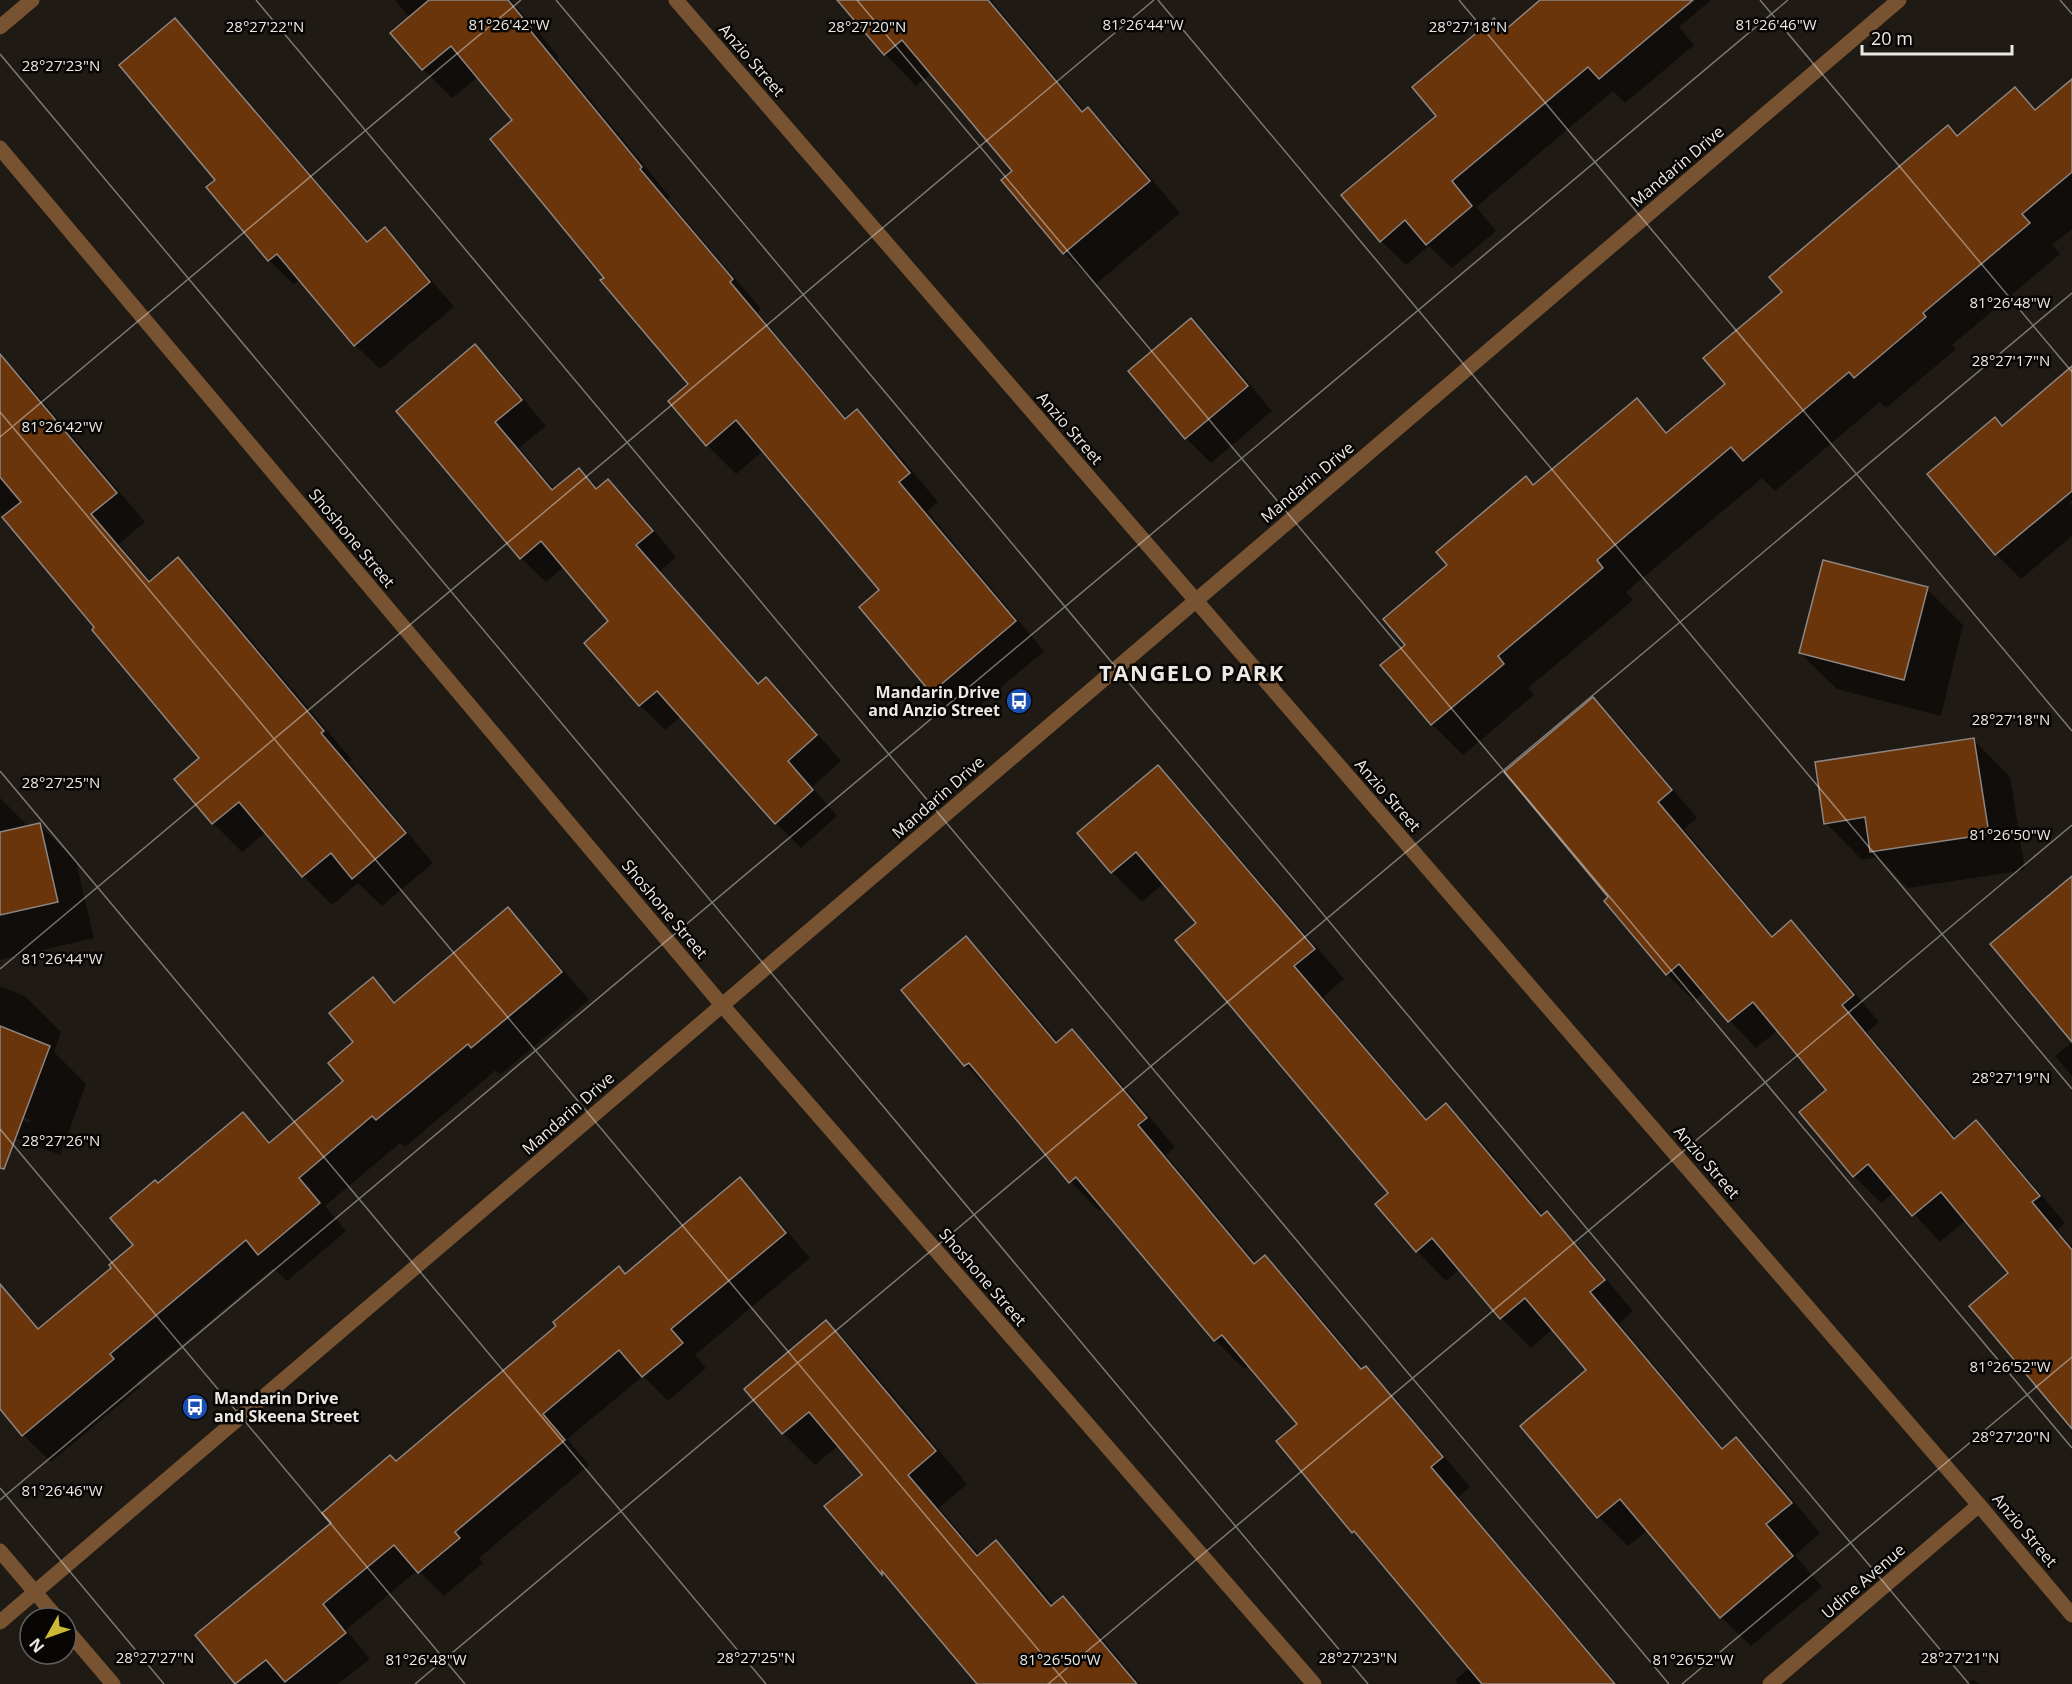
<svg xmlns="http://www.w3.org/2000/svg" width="2072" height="1684" font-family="'Open Sans',sans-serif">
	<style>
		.shadow { fill: #0007 }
		.building { fill: #6b350c; stroke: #8e8580; stroke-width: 1.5 }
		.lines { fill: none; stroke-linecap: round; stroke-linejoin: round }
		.minor { stroke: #785332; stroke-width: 15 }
		.ticks { fill: none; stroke: #ece9e4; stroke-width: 1.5; stroke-opacity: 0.45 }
		.labels { text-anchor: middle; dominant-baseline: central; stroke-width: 5; stroke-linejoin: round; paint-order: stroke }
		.street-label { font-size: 16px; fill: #ece9e4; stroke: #070604 }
		.poi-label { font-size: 16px; font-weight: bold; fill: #ece9e4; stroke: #070604; text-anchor: end }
		.district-label { font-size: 22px; font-weight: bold; letter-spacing: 1.5px; fill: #ece9e4; stroke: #070604 }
		.ticks-label { font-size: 15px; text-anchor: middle; fill: #ece9e4; stroke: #070604; stroke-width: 5; stroke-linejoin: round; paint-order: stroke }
	</style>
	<rect width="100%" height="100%" fill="#1f1a14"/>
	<g class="shadow">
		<path d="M 395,0 L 511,0 L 559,57 L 557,59 L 670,197 L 668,199 L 761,309 L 757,312 L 847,419 L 857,411 L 886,440 L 938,502 L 927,511 L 1044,651 L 961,721 L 932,692 L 861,607 L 881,591 L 763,451 L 736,474 L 707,445 L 690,385 L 606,278 L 515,120 L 478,77 L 452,98 L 423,69 L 392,33 L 410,18 Z"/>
		<path d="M 843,0 L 991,0 L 1085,112 L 1088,109 L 1119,140 L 1180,213 L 1096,284 L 1064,253 L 1003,180 L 1014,171 L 931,73 L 916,86 L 885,54 Z"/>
		<path d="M 1543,0 L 1711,0 L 1679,27 L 1694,45 L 1625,103 L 1613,91 L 1476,207 L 1496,231 L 1452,268 L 1429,246 L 1406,265 L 1381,241 L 1438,116 L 1493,20 L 1505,32 Z"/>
		<path d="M 175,20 L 200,45 L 369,242 L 384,229 L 409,254 L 454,307 L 380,369 L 355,345 L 300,279 L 294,285 L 269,260 L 217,180 Z"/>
		<path d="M 2072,81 L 2072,229 L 2052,245 L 2060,254 L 1952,345 L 1956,349 L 1886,408 L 1880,402 L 1775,491 L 1762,478 L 1626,592 L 1633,600 L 1528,688 L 1534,695 L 1463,755 L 1432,724 L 1382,666 L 1407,645 L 1449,566 L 1534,487 L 1637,400 L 1669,433 L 1727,384 L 1784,292 L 1958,137 L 2015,89 L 2037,110 Z"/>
		<path d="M 1191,320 L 1216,344 L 1272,411 L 1211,463 L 1186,438 Z"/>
		<path d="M 475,346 L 500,371 L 546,426 L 519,448 L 555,490 L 579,470 L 598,489 L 608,481 L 633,505 L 676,557 L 660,571 L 759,684 L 766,679 L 791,703 L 841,761 L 812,787 L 837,816 L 801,848 L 776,823 L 681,716 L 665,730 L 640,705 L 586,643 L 610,622 L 564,567 L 546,582 L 521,558 Z"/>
		<path d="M 0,355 L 23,378 L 145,522 L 119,544 L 151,582 L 178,559 L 207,588 L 352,760 L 349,762 L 433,863 L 382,906 L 358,883 L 332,905 L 303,876 L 266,832 L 242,852 L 213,823 L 176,779 L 202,758 L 97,628 L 0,513 Z"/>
		<path d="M 2072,368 L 2072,501 L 2069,503 L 2072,506 L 2072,536 L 2021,579 L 1996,554 L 1929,474 L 2003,427 Z"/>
		<path d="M 1927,589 L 1963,625 L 1941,716 L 1837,689 L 1800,653 Z"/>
		<path d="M 1593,699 L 1620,726 L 1697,818 L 1684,829 L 1774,937 L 1791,922 L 1818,949 L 1879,1022 L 1867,1032 L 1957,1139 L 1976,1122 L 2003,1149 L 2065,1223 L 2058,1230 L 2072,1247 L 2072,1432 L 2057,1414 L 2059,1412 L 2010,1273 L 1966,1220 L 1940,1242 L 1894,1192 L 1881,1203 L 1854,1176 L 1828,1090 L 1778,1030 L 1756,1048 L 1730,1021 L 1705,992 L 1694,1001 L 1667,974 L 1610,897 Z"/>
		<path d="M 1974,740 L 2010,777 L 2025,870 L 1908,888 L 1878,857 L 1862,860 L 1826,823 Z"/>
		<path d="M 1158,767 L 1187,797 L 1344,979 L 1323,997 L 1428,1120 L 1446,1105 L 1476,1135 L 1544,1215 L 1547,1213 L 1576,1243 L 1633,1311 L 1619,1323 L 1724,1449 L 1736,1439 L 1766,1468 L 1820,1533 L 1795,1555 L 1822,1587 L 1751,1646 L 1721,1617 L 1648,1530 L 1628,1546 L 1599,1517 L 1522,1426 L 1588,1370 L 1553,1329 L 1531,1348 L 1501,1318 L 1460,1269 L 1446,1281 L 1417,1251 L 1390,1194 L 1198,923 L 1164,883 L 1142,902 L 1112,872 L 1079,833 Z"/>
		<path d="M 0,798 L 29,827 L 40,825 L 76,862 L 94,938 L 0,960 Z"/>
		<path d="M 508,909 L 535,937 L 589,1000 L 500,1075 L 496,1070 L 405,1147 L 400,1143 L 325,1206 L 346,1231 L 287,1281 L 273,1268 L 136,1383 L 140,1387 L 51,1462 L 23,1435 L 0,1407 L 0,1325 L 19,1309 L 40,1330 L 113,1268 L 135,1245 L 158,1185 L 243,1114 L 272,1143 L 345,1081 L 373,979 L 396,1003 Z"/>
		<path d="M 966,938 L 995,967 L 1059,1043 L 1072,1031 L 1101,1060 L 1175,1147 L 1166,1155 L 1257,1264 L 1265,1257 L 1294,1286 L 1364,1369 L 1366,1368 L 1395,1397 L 1470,1487 L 1458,1497 L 1617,1684 L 1458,1684 L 1455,1680 L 1471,1667 L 1299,1424 L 1249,1365 L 1244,1369 L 1215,1340 L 1104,1207 L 1099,1211 L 1071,1182 L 996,1093 L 994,1094 L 965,1065 L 903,991 Z"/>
		<path d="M 0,986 L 25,996 L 61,1032 L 54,1052 L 86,1084 L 60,1155 L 0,1132 L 0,1112 L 29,1123 L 31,1120 L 0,1109 Z"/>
		<path d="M 2072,1042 L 2072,1076 L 2055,1056 Z"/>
		<path d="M 740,1179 L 764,1204 L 810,1258 L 695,1355 L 706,1368 L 668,1401 L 643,1376 L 567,1439 L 589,1465 L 479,1558 L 483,1563 L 444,1596 L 418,1570 L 346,1630 L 370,1659 L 338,1684 L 237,1684 L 197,1635 L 333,1523 L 396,1463 Z"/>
		<path d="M 826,1322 L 858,1354 L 967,1484 L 939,1508 L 980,1556 L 996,1542 L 1028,1574 L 1054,1605 L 1063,1598 L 1095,1630 L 1140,1684 L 977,1684 L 826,1506 L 864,1475 L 839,1445 L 815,1465 L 783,1433 L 746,1389 Z"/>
		<path d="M 1973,1679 L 1979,1684 L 1967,1684 Z"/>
	</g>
	<g class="building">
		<path d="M 429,0 L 508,0 L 531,28 L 529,29 L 642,167 L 640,169 L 733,279 L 730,282 L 845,419 L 857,409 L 910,473 L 899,482 L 1016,621 L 931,693 L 859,607 L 879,590 L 736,420 L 706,446 L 668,401 L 688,384 L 600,280 L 604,278 L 490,139 L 512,120 L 451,46 L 422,70 L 390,33 Z"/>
		<path d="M 837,0 L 988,0 L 1082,112 L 1088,107 L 1150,181 L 1063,254 L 1001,180 L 1012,171 L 902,40 L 884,55 Z"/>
		<path d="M 1540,0 L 1693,0 L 1599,79 L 1588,67 L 1452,181 L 1472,206 L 1426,245 L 1405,220 L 1380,242 L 1341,195 L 1436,116 L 1412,87 L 1494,18 L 1504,31 Z"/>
		<path d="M 175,18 L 367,242 L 385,227 L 430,282 L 354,346 L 277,254 L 268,261 L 206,187 L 215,180 L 119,65 Z"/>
		<path d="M 2072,79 L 2072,172 L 2022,214 L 2030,223 L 1923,313 L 1926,317 L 1854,378 L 1849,372 L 1743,461 L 1731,447 L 1597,560 L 1603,568 L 1498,656 L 1504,664 L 1431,725 L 1380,665 L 1405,645 L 1383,619 L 1447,565 L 1436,552 L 1526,476 L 1533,485 L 1637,398 L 1666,433 L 1725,384 L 1703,358 L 1782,292 L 1769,277 L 1948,125 L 1957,136 L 2015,87 L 2035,110 Z"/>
		<path d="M 1191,318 L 1248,386 L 1185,439 L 1128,371 Z"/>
		<path d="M 475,344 L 522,400 L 495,422 L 552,490 L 579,468 L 596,489 L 608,479 L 653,531 L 636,545 L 758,684 L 766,677 L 817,735 L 788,761 L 813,790 L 775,824 L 657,691 L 639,706 L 584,643 L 608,621 L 541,541 L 520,559 L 396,411 Z"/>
		<path d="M 0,354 L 117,493 L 91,514 L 149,582 L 178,557 L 324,731 L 321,733 L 406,833 L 352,879 L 331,853 L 302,877 L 239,802 L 212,824 L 174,779 L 199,758 L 92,630 L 94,627 L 2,517 L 21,502 L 0,477 Z"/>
		<path d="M 2072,366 L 2072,491 L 1995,555 L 1927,474 L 1995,417 L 2002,426 Z"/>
		<path d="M 1823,560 L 1928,587 L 1904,680 L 1799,653 Z"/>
		<path d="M 1593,697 L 1672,790 L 1658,802 L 1772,937 L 1791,920 L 1854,995 L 1842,1005 L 1954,1139 L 1976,1120 L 2040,1196 L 2032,1202 L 2072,1250 L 2072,1429 L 1969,1306 L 2008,1273 L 1941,1192 L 1912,1216 L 1868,1164 L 1853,1177 L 1799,1112 L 1826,1090 L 1753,1002 L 1728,1022 L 1679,964 L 1666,975 L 1604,901 L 1608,897 L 1504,772 Z"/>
		<path d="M 1974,738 L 1989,834 L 1870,852 L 1865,817 L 1824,824 L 1815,762 Z"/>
		<path d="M 1158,765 L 1315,949 L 1294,966 L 1426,1120 L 1446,1103 L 1541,1216 L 1547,1211 L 1605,1280 L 1590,1292 L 1722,1449 L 1736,1437 L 1792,1503 L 1766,1524 L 1793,1556 L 1720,1618 L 1620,1499 L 1597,1518 L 1520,1426 L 1586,1370 L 1525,1298 L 1500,1319 L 1432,1238 L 1416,1252 L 1375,1204 L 1388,1193 L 1175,940 L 1196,923 L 1136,852 L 1111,873 L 1077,833 Z"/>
		<path d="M 40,823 L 58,902 L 0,915 L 0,832 Z"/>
		<path d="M 2072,876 L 2072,1042 L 1990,944 Z"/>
		<path d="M 508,907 L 562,972 L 471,1048 L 468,1044 L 376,1120 L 372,1116 L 299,1178 L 320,1203 L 258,1255 L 246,1240 L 110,1354 L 114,1359 L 22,1436 L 0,1409 L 0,1284 L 38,1329 L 111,1268 L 109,1265 L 133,1245 L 110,1218 L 155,1180 L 158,1183 L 243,1112 L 269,1143 L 343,1081 L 328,1063 L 353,1042 L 329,1013 L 373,977 L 394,1003 Z"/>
		<path d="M 966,936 L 1056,1043 L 1072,1029 L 1147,1118 L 1138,1125 L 1254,1264 L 1265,1255 L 1361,1369 L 1366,1366 L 1443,1457 L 1431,1467 L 1615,1684 L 1482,1684 L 1354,1531 L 1352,1533 L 1276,1441 L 1297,1424 L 1222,1335 L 1214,1341 L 1076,1177 L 1069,1183 L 969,1063 L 964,1066 L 901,990 Z"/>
		<path d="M 0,1026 L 50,1046 L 4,1169 L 0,1168 Z"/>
		<path d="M 740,1177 L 786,1233 L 671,1329 L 683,1343 L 642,1377 L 619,1350 L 543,1414 L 565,1440 L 455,1532 L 460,1538 L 418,1573 L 394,1545 L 323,1604 L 346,1633 L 285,1682 L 266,1660 L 235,1684 L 195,1635 L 331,1523 L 322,1513 L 390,1455 L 396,1461 L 556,1326 L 553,1322 L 619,1266 L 625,1274 Z"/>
		<path d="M 826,1320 L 936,1451 L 908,1475 L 977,1556 L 996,1540 L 1051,1606 L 1063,1596 L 1137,1684 L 977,1684 L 882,1571 L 882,1575 L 824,1506 L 862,1475 L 809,1412 L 782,1434 L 744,1389 Z"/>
	</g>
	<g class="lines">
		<g class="minor">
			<path d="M 676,0 L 1979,1505 L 2072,1615"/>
			<path d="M 0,27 L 32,0"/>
			<path d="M 0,148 L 722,1005 L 1314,1684"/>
			<path d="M 0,1551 L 57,1618"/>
			<path d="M 0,1622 L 1899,0"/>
			<path d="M 66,1629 L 113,1684"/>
			<path d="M 1770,1684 L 1979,1505"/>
		</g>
	</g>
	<path class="ticks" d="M 256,0 L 1669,1684M 556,0 L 1969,1684M 857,0 L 2072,1448M 1158,0 L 2072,1089M 1459,0 L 2072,731M 1760,0 L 2072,372M 2060,0 L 2072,14M 0,54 L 1368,1684M 0,412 L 1067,1684M 0,437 L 521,0M 0,771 L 766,1684M 0,969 L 1154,0M 0,1129 L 465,1684M 0,1488 L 164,1684M 0,1500 L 1788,0M 415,1684 L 2072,293M 1048,1684 L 2072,825M 1682,1684 L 2072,1357"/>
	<defs>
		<g id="bus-disc" transform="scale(1.35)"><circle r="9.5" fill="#1a4fb4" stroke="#070604"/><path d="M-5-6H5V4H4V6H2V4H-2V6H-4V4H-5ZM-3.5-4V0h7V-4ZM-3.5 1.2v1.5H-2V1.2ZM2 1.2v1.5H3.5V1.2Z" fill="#fff"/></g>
	</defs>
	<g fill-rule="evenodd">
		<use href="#bus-disc" x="1019" y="701"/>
		<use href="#bus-disc" x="195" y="1407"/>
	</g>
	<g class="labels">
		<g class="street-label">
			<text transform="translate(752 60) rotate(49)">Anzio Street</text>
			<text transform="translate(1677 166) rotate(-40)">Mandarin Drive</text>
			<text transform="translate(1070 428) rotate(49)">Anzio Street</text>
			<text transform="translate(1307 482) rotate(-40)">Mandarin Drive</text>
			<text transform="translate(352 538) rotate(50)">Shoshone Street</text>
			<text transform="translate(1388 795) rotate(49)">Anzio Street</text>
			<text transform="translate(938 797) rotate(-41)">Mandarin Drive</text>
			<text transform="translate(665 909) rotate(50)">Shoshone Street</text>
			<text transform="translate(568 1113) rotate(-41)">Mandarin Drive</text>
			<text transform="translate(1707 1162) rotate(49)">Anzio Street</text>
			<text transform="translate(983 1277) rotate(49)">Shoshone Street</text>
			<text transform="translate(2025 1530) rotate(50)">Anzio Street</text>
			<text transform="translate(1863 1581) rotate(-41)">Udine Avenue</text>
		</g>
		<g class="poi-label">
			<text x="1000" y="692">Mandarin Drive<tspan x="1000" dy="18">and Anzio Street</tspan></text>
			<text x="214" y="1398" text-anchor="start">Mandarin Drive<tspan x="214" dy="18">and Skeena Street</tspan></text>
		</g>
		<g class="district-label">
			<text x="1192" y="672">TANGELO PARK</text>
		</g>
	</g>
	<g class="ticks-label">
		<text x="509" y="30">81°26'42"W</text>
		<text x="1143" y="30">81°26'44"W</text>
		<text x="1776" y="30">81°26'46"W</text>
		<text x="867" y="32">28°27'20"N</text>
		<text x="1468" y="32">28°27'18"N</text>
		<text x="265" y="32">28°27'22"N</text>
		<text x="61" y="71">28°27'23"N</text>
		<text x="2010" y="308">81°26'48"W</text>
		<text x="2011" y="366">28°27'17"N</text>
		<text x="62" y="432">81°26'42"W</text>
		<text x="2011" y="725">28°27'18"N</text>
		<text x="61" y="788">28°27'25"N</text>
		<text x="2010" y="840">81°26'50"W</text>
		<text x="62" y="964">81°26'44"W</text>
		<text x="2011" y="1083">28°27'19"N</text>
		<text x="61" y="1146">28°27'26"N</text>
		<text x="2010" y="1372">81°26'52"W</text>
		<text x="2011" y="1442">28°27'20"N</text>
		<text x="62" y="1496">81°26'46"W</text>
		<text x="155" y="1663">28°27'27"N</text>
		<text x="756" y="1663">28°27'25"N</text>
		<text x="1358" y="1663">28°27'23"N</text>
		<text x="1960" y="1663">28°27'21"N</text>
		<text x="426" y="1665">81°26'48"W</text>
		<text x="1060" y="1665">81°26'50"W</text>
		<text x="1693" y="1665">81°26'52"W</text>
	</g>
	<g transform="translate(48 1636) rotate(230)"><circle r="28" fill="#070604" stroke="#63615e" stroke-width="1.5"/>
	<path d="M0-4.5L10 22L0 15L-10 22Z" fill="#ceb837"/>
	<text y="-9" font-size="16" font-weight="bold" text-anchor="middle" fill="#ece9e4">N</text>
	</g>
	<path d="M1862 45v9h150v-9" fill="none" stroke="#ece9e4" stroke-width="3"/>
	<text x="1871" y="45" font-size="18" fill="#ece9e4" stroke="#070604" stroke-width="4.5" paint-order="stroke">20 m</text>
</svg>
